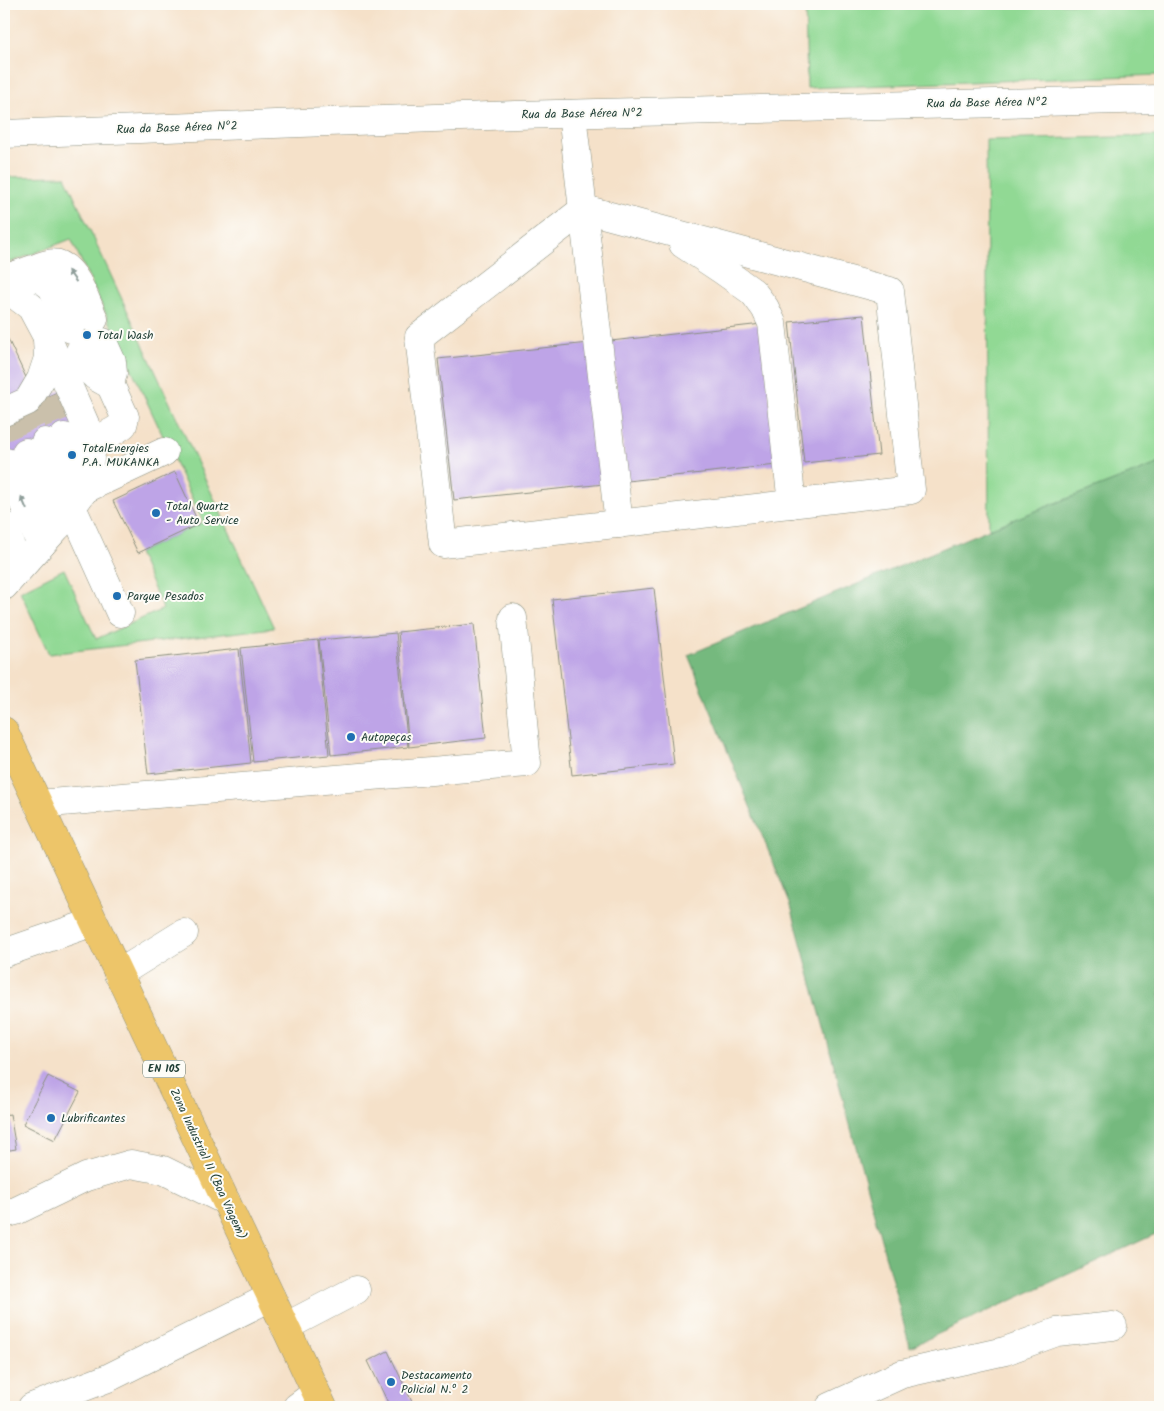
<svg xmlns="http://www.w3.org/2000/svg" width="1164" height="1411" font-family="Kalam,sans-serif">
	<style>
		.green { fill: #91d994; stroke: #588b64 }
		.forest { fill: #74b97e; stroke: #4a7b59 }
		.building { fill: #bea4e7 }
		.lines { fill: none; stroke-linecap: round; stroke-linejoin: round }
		.minor-tunnel { stroke: #cac0ab; stroke-width: 28; stroke-dasharray: 28 14; stroke-linecap: butt }
		.minor-casing { stroke: #8a8f7e; stroke-width: 29 }
		.major-casing { stroke: #8a8f7e; stroke-width: 29 }
		.minor { stroke: #fff; stroke-width: 28 }
		.major { stroke: #edc569; stroke-width: 28 }
		.oneway { fill: #8f9e9a }
		.poi-dot { fill: #1f6fb2; stroke: #fdfcf7; stroke-width: 2 }
		.labels { text-anchor: middle; dominant-baseline: central; stroke-width: 4; stroke-linejoin: round; paint-order: stroke }
		.shield { fill: #fdfcf7; stroke: #62766e; stroke-width: 1 }
		.shield-label { font-size: 11px; font-weight: bold; fill: #1f3d34 }
		.street-label { font-size: 12px; fill: #1f3d34; stroke: #fdfcf7 }
		.poi-label { font-size: 12px; fill: #1f3d34; stroke: #fdfcf7; text-anchor: start }
	</style>
	<rect width="100%" height="100%" fill="#fdfcf7"/>
	<filter id="ink" filterUnits="userSpaceOnUse"><feTurbulence type="fractalNoise" baseFrequency=".02" numOctaves="2"/><feDisplacementMap in="SourceGraphic" scale="10" xChannelSelector="R" yChannelSelector="G"/><feConvolveMatrix kernelMatrix="1 2 1 2 8 2 1 2 1" color-interpolation-filters="sRGB"/></filter>
	<filter id="wash" filterUnits="userSpaceOnUse"><feTurbulence type="fractalNoise" baseFrequency=".0096" numOctaves="4" result="noise"/><feDisplacementMap in="SourceGraphic" scale="20" xChannelSelector="R" yChannelSelector="G"/><feGaussianBlur stdDeviation="1.12" result="paint"/><feColorMatrix in="noise" values="0 0 0 0 0 0 0 0 0 0 0 0 0 0 0 0 0 1.4 0 .05"/><feComposite in="paint" operator="in"/></filter>
	<g filter="url(#wash)">
		<rect width="100%" height="100%" fill="#f5e1c9"/>
		<g class="green">
			<path d="M 805,4 L 1160,4 L 1160,75 L 807,88 Z"/>
			<path d="M 1160,136 L 1160,463 L 989,529 L 986,140 Z"/>
			<path d="M 65,176 L 274,628 L 49,654 L 20,591 L 64,569 L 96,639 L 163,609 L 138,553 L 203,522 L 71,239 L 4,265 L 4,177 Z"/>
		</g>
		<path class="forest" d="M 1160,463 L 1160,1232 L 910,1347 L 791,906 L 688,655 L 989,529 Z"/>
		<g id="blocks">
			<g class="building">
				<path d="M 864,315 L 879,455 L 804,463 L 789,322 Z"/>
				<path d="M 762,324 L 777,465 L 627,481 L 611,341 Z"/>
				<path d="M 8,339 L 37,401 L 80,382 L 98,421 L 4,464 L 4,341 Z"/>
				<path d="M 589,343 L 604,484 L 454,500 L 438,359 Z"/>
				<path d="M 175,472 L 199,524 L 138,553 L 113,501 Z"/>
				<path d="M 654,588 L 674,764 L 572,775 L 552,599 Z"/>
				<path d="M 474,624 L 486,738 L 409,747 L 398,632 Z"/>
				<path d="M 396,633 L 408,747 L 331,755 L 319,640 Z"/>
				<path d="M 318,640 L 329,755 L 253,762 L 241,648 Z"/>
				<path d="M 239,649 L 251,763 L 148,774 L 135,660 Z"/>
				<path d="M 48,1076 L 80,1092 L 55,1140 L 23,1124 Z"/>
				<path d="M 10,1114 L 16,1149 L 4,1151 L 4,1115 Z"/>
				<path d="M 388,1351 L 413,1404 L 405,1407 L 390,1407 L 368,1361 Z"/>
			</g>
		</g>
	</g>
	<g filter="url(#ink)">
		<use href="#blocks" fill-opacity="0" stroke="#8a8f7e" stroke-width="1"/>
		<g class="lines">
			<g class="minor-tunnel">
				<path d="M 48,396 L 64,437"/>
				<path d="M 28,401 L 45,442"/>
				<path d="M 8,410 L 26,452"/>
			</g>
			<g class="minor-casing">
				<g id="minor">
					<path d="M 572,114 L 619,524"/>
					<path d="M 4,134 L 516,115 L 1160,99"/>
					<path d="M 584,209 L 890,291 L 911,490 L 443,544 L 419,337 Z"/>
					<path d="M 683,244 L 722,270 L 753,292 L 765,308 L 772,323 L 792,504"/>
					<path d="M 17,276 L 41,279 L 52,287 L 71,329"/>
					<path d="M 4,278 C 20,275 33,268 48,264 C 73,257 86,302 94,319"/>
					<path d="M 4,293 L 15,295 L 31,307 L 47,337 L 93,442 L 85,489 L 58,526 L 4,586"/>
					<path d="M 80,351 C 89,370 90,376 110,384"/>
					<path d="M 4,412 L 28,401 L 41,379 L 48,358 L 47,339"/>
					<path d="M 64,437 L 85,489 L 164,452"/>
					<path d="M 45,442 L 72,507 L 120,613"/>
					<path d="M 93,442 L 114,431 L 123,425 L 125,417 L 110,384 L 113,373 L 112,362 L 103,342"/>
					<path d="M 26,452 L 58,526"/>
					<path d="M 6,462 L 41,545"/>
					<path d="M 4,525 L 10,543 L 12,576"/>
					<path d="M 38,804 L 527,763 L 513,618"/>
					<path d="M 4,953 L 94,922"/>
					<path d="M 118,974 L 184,933"/>
					<path d="M 4,1214 L 16,1211 L 86,1177 L 131,1164 L 163,1170 L 226,1201"/>
					<path d="M 285,1327 L 356,1290"/>
					<path d="M 32,1407 L 108,1378 L 271,1297"/>
					<path d="M 297,1407 L 316,1393"/>
					<path d="M 830,1407 L 902,1374 L 1005,1351 L 1057,1332 L 1113,1326"/>
				</g>
			</g>
			<g class="major-casing">
				<path id="major" d="M 4,731 L 323,1407"/>
			</g>
			<use href="#minor" class="minor"/>
			<use href="#major" class="major"/>
		</g>
		<defs><path id="oneway-solid" d="M-6-.8H1V-3.2L6.5 0L1 3.2V.8H-6Z" transform="scale(1.25)"/></defs>
		<g class="oneway">
			<use href="#oneway-solid" transform="translate(72 276) rotate(-126)"/>
			<use href="#oneway-solid" transform="translate(24 503) rotate(-113)"/>
		</g>
	</g>
	<g class="poi-dot">
		<circle cx="87" cy="335" r="5"/>
		<circle cx="72" cy="455" r="5"/>
		<circle cx="156" cy="513" r="5"/>
		<circle cx="117" cy="596" r="5"/>
		<circle cx="351" cy="737" r="5"/>
		<circle cx="51" cy="1118" r="5"/>
		<circle cx="391" cy="1382" r="5"/>
	</g>
	<g class="labels">
		<rect class="shield" x="143" y="1060.5" width="42" height="17" rx="4"/>
		<g class="shield-label">
			<text x="164" y="1069">EN 105</text>
		</g>
		<g class="street-label">
			<text transform="translate(987 103) rotate(-1)">Rua da Base Aérea Nº2</text>
			<text transform="translate(582 114) rotate(-1)">Rua da Base Aérea Nº2</text>
			<text transform="translate(177 128) rotate(-2)">Rua da Base Aérea Nº2</text>
			<text transform="translate(208 1164) rotate(65)">Zona Industrial II (Boa Viagem)</text>
		</g>
		<g class="poi-label">
			<text x="97" y="335">Total Wash</text>
			<text x="82" y="448">TotalEnergies<tspan x="82" dy="14">P.A. MUKANKA</tspan></text>
			<text x="166" y="506">Total Quartz<tspan x="166" dy="14">- Auto Service</tspan></text>
			<text x="127" y="596">Parque Pesados</text>
			<text x="361" y="737">Autopeças</text>
			<text x="61" y="1118">Lubrificantes</text>
			<text x="401" y="1375">Destacamento<tspan x="401" dy="14">Policial N.º 2</tspan></text>
		</g>
	</g>
	<rect width="1164" height="1411" fill="none" stroke="#fdfcf7" stroke-width="20"/>
</svg>
